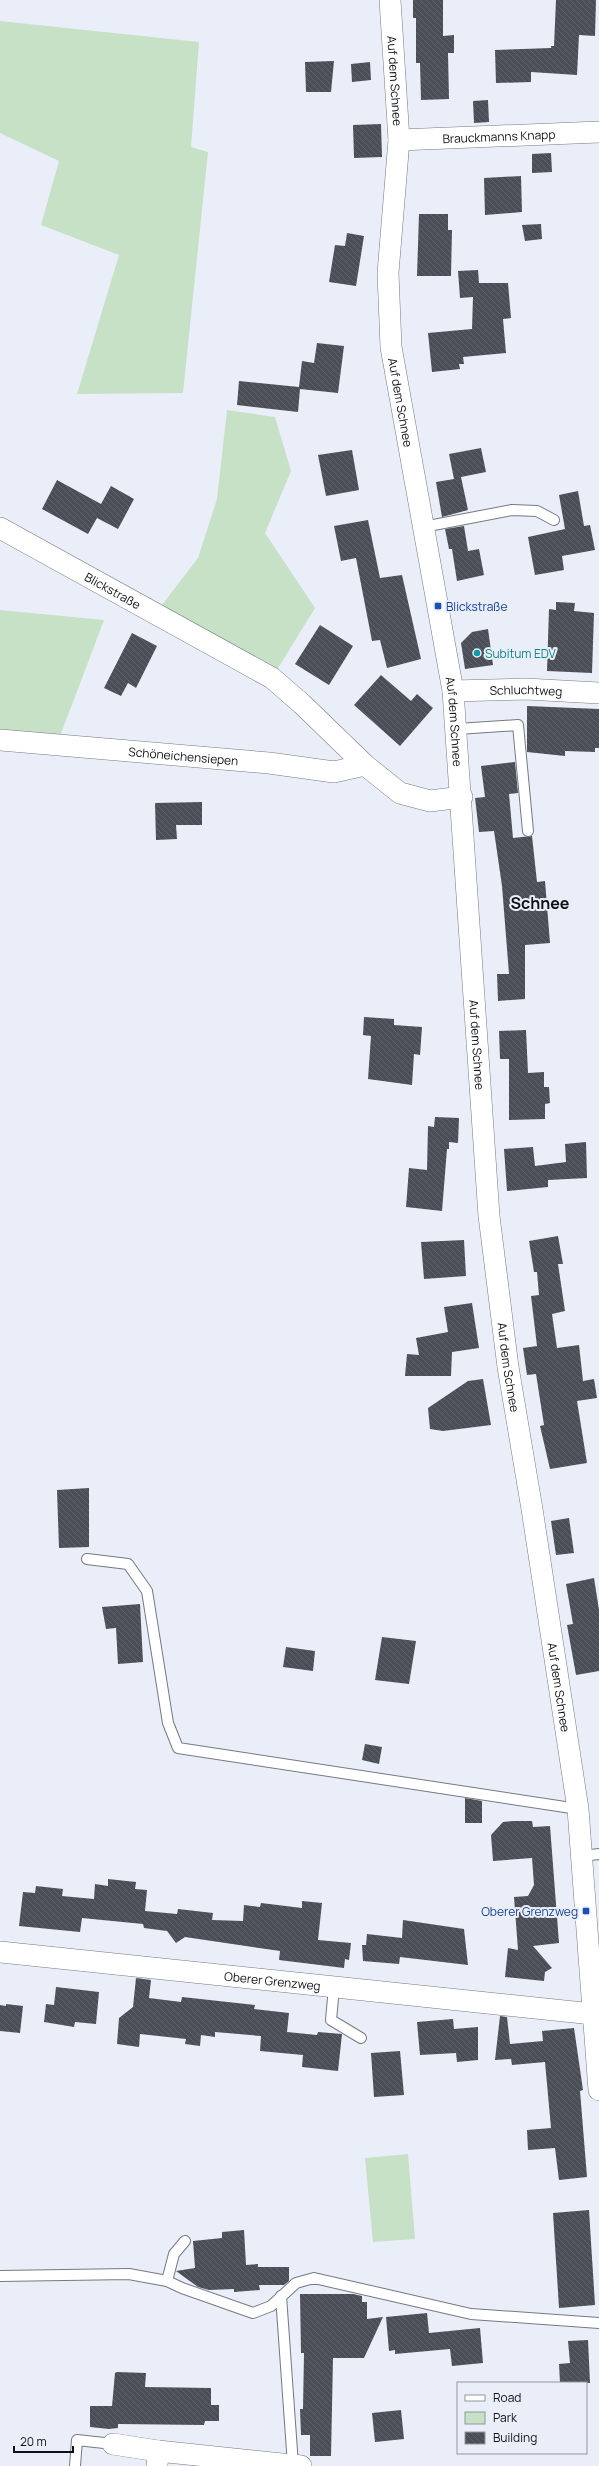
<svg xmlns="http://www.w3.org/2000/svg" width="599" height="2466" font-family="Manrope,sans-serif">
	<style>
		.green { fill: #c7e1c7 }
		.building { fill: url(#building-back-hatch) }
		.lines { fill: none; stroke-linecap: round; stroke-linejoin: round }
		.lane-casing { stroke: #767983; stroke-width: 12 }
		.street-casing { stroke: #767983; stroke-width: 22 }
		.lane { stroke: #fff; stroke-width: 10 }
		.street { stroke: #fff; stroke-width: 21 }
		.transit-dot { fill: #1a4fb4; stroke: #eaeef8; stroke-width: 1.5 }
		.culture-dot { fill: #0f9aa8; stroke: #eaeef8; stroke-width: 1.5 }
		.labels { text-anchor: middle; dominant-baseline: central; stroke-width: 4; stroke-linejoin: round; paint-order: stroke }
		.street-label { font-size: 12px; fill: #0f1114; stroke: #eaeef8 }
		.transit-label { font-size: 12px; fill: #164399; stroke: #eaeef8; text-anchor: start }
		.culture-label { font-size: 12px; fill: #0d838f; stroke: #eaeef8; text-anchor: start }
		.district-label { font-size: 16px; font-weight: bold; fill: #0f1114; stroke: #eaeef8 }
	</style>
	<defs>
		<pattern id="building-back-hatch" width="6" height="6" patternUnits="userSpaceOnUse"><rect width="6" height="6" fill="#4b4e57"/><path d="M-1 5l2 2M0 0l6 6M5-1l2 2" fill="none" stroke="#61636a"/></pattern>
	</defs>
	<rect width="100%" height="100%" fill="#eaeef8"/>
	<g class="green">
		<path d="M 0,21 L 199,42 L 191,147 L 208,152 L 183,393 L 77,394 L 119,255 L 41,225 L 59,161 L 0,133 Z"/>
		<path d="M 227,410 L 275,417 L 291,471 L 265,533 L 315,608 L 272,678 L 155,614 L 198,558 L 217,499 Z"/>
		<path d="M 0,610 L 104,620 L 59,739 L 0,734 Z"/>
		<path d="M 408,2154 L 415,2239 L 373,2242 L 365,2158 Z"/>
	</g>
	<g class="building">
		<path d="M 413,0 L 443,0 L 443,36 L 454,35 L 454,53 L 448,53 L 449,99 L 421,100 L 420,63 L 416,63 L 416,18 L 413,18 Z"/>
		<path d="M 556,0 L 596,0 L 595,36 L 579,35 L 577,75 L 531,72 L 531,82 L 496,83 L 495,50 L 551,48 L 551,46 L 554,46 Z"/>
		<path d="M 334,61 L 331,92 L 306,92 L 305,62 Z"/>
		<path d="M 370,62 L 371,80 L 352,82 L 351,64 Z"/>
		<path d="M 488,100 L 489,122 L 474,123 L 473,101 Z"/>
		<path d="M 381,124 L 382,157 L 354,158 L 353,125 Z"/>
		<path d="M 551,153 L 552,172 L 532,173 L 532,154 Z"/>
		<path d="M 521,176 L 522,212 L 485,215 L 484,178 Z"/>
		<path d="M 419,214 L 448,214 L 448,230 L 452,230 L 451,276 L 417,276 Z"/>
		<path d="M 541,224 L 542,239 L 525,241 L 522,225 Z"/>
		<path d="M 347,233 L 364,236 L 356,286 L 329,282 L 335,245 L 345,246 Z"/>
		<path d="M 478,270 L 479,283 L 508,283 L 511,318 L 503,319 L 506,353 L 463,357 L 464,364 L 459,364 L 460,369 L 432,372 L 428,333 L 472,329 L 473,297 L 460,298 L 458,271 Z"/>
		<path d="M 317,343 L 344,346 L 338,393 L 300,389 L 298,412 L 237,405 L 239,381 L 299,387 L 302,361 L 314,363 Z"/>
		<path d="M 481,448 L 486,472 L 461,477 L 468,510 L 442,517 L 436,482 L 454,479 L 449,454 Z"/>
		<path d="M 352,450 L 359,490 L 326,496 L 318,455 Z"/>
		<path d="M 57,480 L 101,504 L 111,486 L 134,499 L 118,529 L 97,518 L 88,534 L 42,509 Z"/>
		<path d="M 578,491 L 584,526 L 590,525 L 595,550 L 562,556 L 564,570 L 535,575 L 528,537 L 565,529 L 559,495 Z"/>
		<path d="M 368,520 L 380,578 L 402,575 L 421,659 L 387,668 L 380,640 L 372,641 L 356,558 L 341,561 L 334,526 Z"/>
		<path d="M 464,526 L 468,551 L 479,549 L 484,575 L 457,581 L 452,549 L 449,549 L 445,529 Z"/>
		<path d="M 556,602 L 575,603 L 574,611 L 594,613 L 592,673 L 547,671 L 549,609 L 556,610 Z"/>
		<path d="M 320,625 L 353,646 L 329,685 L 295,664 Z"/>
		<path d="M 488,629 L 493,665 L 465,669 L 461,643 L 472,632 Z"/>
		<path d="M 132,633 L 157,646 L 136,688 L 128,683 L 121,696 L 104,688 Z"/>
		<path d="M 381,675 L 411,701 L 417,694 L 433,708 L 400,746 L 354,705 Z"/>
		<path d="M 527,706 L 599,709 L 599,748 L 595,748 L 595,752 L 565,751 L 565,756 L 527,752 Z"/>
		<path d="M 515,762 L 518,793 L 509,794 L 513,838 L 532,836 L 537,882 L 545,881 L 550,943 L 525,945 L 525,999 L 498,1001 L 497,974 L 509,974 L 502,886 L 494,831 L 479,832 L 475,798 L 485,797 L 481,766 Z"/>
		<path d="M 202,802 L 202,825 L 176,825 L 177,839 L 156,840 L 155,803 Z"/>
		<path d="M 364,1017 L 394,1019 L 394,1025 L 422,1027 L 420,1055 L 414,1054 L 412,1085 L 368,1079 L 371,1036 L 363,1035 Z"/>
		<path d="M 526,1030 L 528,1073 L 544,1072 L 544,1087 L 549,1087 L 550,1103 L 545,1104 L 545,1119 L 509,1120 L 509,1059 L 500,1059 L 499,1031 Z"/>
		<path d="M 435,1117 L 459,1118 L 458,1143 L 449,1142 L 449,1149 L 447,1149 L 442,1211 L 406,1207 L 409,1168 L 427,1170 L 428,1126 L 434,1127 Z"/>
		<path d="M 586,1142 L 587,1178 L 548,1180 L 548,1187 L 507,1191 L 504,1149 L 533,1147 L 535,1166 L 566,1162 L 565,1144 Z"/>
		<path d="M 558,1236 L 563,1264 L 558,1264 L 565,1311 L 552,1314 L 557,1348 L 579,1345 L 583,1381 L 594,1379 L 597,1398 L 577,1401 L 587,1463 L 550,1469 L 540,1426 L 544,1425 L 536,1374 L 527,1375 L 523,1348 L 537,1346 L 531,1296 L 539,1295 L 537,1272 L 534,1272 L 529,1241 Z"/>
		<path d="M 464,1240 L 466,1276 L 424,1279 L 421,1242 Z"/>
		<path d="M 472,1303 L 479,1348 L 452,1352 L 451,1376 L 405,1376 L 407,1354 L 419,1355 L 416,1338 L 448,1332 L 444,1307 Z"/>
		<path d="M 483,1379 L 491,1425 L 443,1431 L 430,1429 L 428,1408 L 468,1381 Z"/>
		<path d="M 89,1488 L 89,1547 L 59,1548 L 57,1490 Z"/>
		<path d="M 569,1518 L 574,1553 L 556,1555 L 551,1521 Z"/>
		<path d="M 594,1578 L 599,1610 L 599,1671 L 576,1675 L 567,1625 L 573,1624 L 566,1584 Z"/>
		<path d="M 140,1604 L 143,1662 L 118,1664 L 116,1628 L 106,1629 L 102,1607 Z"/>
		<path d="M 382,1637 L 416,1641 L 409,1684 L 375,1680 Z"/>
		<path d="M 286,1647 L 315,1651 L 313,1671 L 283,1667 Z"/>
		<path d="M 365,1744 L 382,1747 L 379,1764 L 362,1760 Z"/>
		<path d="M 465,1798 L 482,1801 L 482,1823 L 465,1823 Z"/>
		<path d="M 513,1821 L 532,1821 L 533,1827 L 550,1826 L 559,1943 L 533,1946 L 552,1968 L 545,1972 L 544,1981 L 505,1977 L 508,1948 L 518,1950 L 514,1897 L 528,1896 L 534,1885 L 532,1858 L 493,1861 L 491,1835 L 503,1822 Z"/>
		<path d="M 108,1879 L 136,1882 L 135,1889 L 147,1890 L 145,1911 L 177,1914 L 178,1909 L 213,1913 L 212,1920 L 243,1921 L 244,1905 L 260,1907 L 261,1903 L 302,1908 L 302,1901 L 322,1903 L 318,1940 L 351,1943 L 349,1960 L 345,1959 L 344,1968 L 279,1960 L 280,1951 L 185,1937 L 176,1943 L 167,1931 L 144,1928 L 143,1924 L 82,1918 L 80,1932 L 19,1926 L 23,1892 L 35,1893 L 36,1886 L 63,1889 L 62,1896 L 94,1899 L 95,1884 L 108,1886 Z"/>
		<path d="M 403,1920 L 464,1929 L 468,1965 L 400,1957 L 399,1964 L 363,1961 L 362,1945 L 366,1945 L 367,1934 L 402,1938 Z"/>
		<path d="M 136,1978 L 151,1980 L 149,1998 L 181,2002 L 182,1997 L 255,2005 L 254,2009 L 289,2013 L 287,2032 L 317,2035 L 318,2032 L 342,2034 L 338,2071 L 302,2067 L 303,2055 L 260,2051 L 261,2036 L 215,2032 L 215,2037 L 201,2035 L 200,2046 L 185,2044 L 186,2039 L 140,2034 L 139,2047 L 117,2044 L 119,2018 L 133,2007 Z"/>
		<path d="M 56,1987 L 99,1992 L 96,2024 L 75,2022 L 74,2027 L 44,2022 L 46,2004 L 54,2005 Z"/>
		<path d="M 6,2004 L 23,2006 L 20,2033 L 0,2031 L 0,2005 L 6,2006 Z"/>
		<path d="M 500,2016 L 507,2017 L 510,2044 L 543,2041 L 542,2031 L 574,2028 L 583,2090 L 580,2091 L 587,2177 L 559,2180 L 555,2148 L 528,2150 L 527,2130 L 551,2128 L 545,2062 L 512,2065 L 511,2059 L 495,2060 Z"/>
		<path d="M 453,2019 L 454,2029 L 478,2027 L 478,2060 L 457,2062 L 456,2053 L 420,2055 L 417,2022 Z"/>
		<path d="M 400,2051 L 404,2095 L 374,2097 L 371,2053 Z"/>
		<path d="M 589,2210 L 595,2305 L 559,2308 L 553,2213 Z"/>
		<path d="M 244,2230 L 246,2265 L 258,2264 L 258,2267 L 289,2267 L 289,2281 L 284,2285 L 259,2285 L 260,2290 L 234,2292 L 234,2289 L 209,2290 L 198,2287 L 176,2271 L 195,2268 L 193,2241 L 222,2238 L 222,2232 Z"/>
		<path d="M 300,2294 L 353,2294 L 362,2296 L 362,2302 L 367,2302 L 367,2319 L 383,2317 L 364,2358 L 333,2358 L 331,2456 L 310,2456 L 310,2435 L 301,2435 L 300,2409 L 303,2409 L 304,2353 L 301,2353 Z"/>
		<path d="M 427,2313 L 429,2333 L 480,2328 L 483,2363 L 452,2366 L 450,2349 L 395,2354 L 395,2350 L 389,2351 L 386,2317 Z"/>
		<path d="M 588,2340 L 590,2383 L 560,2383 L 559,2364 L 570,2363 L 568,2341 Z"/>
		<path d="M 117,2372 L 146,2373 L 145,2387 L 211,2388 L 211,2405 L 219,2405 L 219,2421 L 205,2421 L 204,2425 L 118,2424 L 118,2428 L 109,2429 L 90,2427 L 90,2406 L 112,2406 L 115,2373 Z"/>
		<path d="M 401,2410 L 404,2439 L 375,2442 L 372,2413 Z"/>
	</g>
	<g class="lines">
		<g class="lane-casing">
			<g id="lane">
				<path d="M 423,527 L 512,510 L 537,511 L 554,520"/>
				<path d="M 457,729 L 518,725 L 528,831"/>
				<path d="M 87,1559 L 128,1564 L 147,1591 L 168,1723 L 178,1748 L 578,1809"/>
				<path d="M 582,1856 L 599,1854"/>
				<path d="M 334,1987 L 331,2020 L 361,2038"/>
				<path d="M 0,2276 L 129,2274 L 167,2281 L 182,2288 L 253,2313 L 271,2306 L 296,2283 L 314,2278 L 471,2314 L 599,2323"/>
				<path d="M 167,2281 L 174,2254 L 185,2241"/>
				<path d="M 281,2296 L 293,2465"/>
				<path d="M 75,2466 L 77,2440 L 113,2444"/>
			</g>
		</g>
		<g class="street-casing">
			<g id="street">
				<path id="s1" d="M 390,0 L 399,140 L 388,273 L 391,347 L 453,691 L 489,1216 L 508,1367 L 532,1509 L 578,1809 L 599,2090"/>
				<path id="s2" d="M 399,140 L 599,132"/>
				<path id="s3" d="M 0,528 L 272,678 L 302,704 L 365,765 L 400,793 L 430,801 L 462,797"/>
				<path id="s4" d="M 453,691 L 526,689 L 599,693"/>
				<path id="s5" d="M 0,740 L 269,763 L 334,772 L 365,765"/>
				<path id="s6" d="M 0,1952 L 593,2014"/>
				<path d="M 113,2444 L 158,2451"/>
				<path d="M 157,2466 L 158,2451 L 301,2466"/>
			</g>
		</g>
		<use href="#lane" class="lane"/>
		<use href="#street" class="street"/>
	</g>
	<g class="transit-dot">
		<rect x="434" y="602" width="8" height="8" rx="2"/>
		<rect x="582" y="1907" width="8" height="8" rx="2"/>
	</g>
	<circle class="culture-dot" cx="477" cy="653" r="4"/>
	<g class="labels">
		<g class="street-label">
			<text stroke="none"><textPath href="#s1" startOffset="81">Auf dem Schnee</textPath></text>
			<text stroke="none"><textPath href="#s2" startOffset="100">Brauckmanns Knapp</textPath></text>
			<text stroke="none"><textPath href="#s1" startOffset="404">Auf dem Schnee</textPath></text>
			<text stroke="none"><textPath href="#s3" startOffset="129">Blickstraße</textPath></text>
			<text stroke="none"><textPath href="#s4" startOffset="73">Schluchtweg</textPath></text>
			<text stroke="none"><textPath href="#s1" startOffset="728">Auf dem Schnee</textPath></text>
			<text stroke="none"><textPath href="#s5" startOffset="184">Schöneichensiepen</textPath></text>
			<text stroke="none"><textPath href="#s1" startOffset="1052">Auf dem Schnee</textPath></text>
			<text stroke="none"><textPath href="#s1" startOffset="1376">Auf dem Schnee</textPath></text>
			<text stroke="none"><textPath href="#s1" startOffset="1700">Auf dem Schnee</textPath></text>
			<text stroke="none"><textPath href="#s6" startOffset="274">Oberer Grenzweg</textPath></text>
		</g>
		<g class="transit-label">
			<text x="446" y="606">Blickstraße</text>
			<text x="578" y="1911" text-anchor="end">Oberer Grenzweg</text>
		</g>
		<g class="culture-label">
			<text x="485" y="653">Subitum EDV</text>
		</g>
		<g class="district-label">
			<text x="540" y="903">Schnee</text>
		</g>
	</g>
	<rect x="457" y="2382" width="130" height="72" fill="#eaeef8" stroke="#92969d"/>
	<rect x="465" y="2395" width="20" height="6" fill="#ffffff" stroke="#92969d"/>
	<text x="493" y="2402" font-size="12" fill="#0f1114">Road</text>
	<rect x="465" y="2412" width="20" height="12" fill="#c7e1c7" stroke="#92969d"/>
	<text x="493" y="2422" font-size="12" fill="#0f1114">Park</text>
	<rect x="465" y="2432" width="20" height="12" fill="url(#building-back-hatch)" stroke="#92969d"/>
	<text x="493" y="2442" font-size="12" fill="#0f1114">Building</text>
	<path d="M14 2446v6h59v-6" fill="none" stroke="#0f1114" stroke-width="2"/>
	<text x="20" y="2446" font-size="12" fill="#0f1114" stroke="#eaeef8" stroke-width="3" paint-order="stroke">20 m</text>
</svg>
